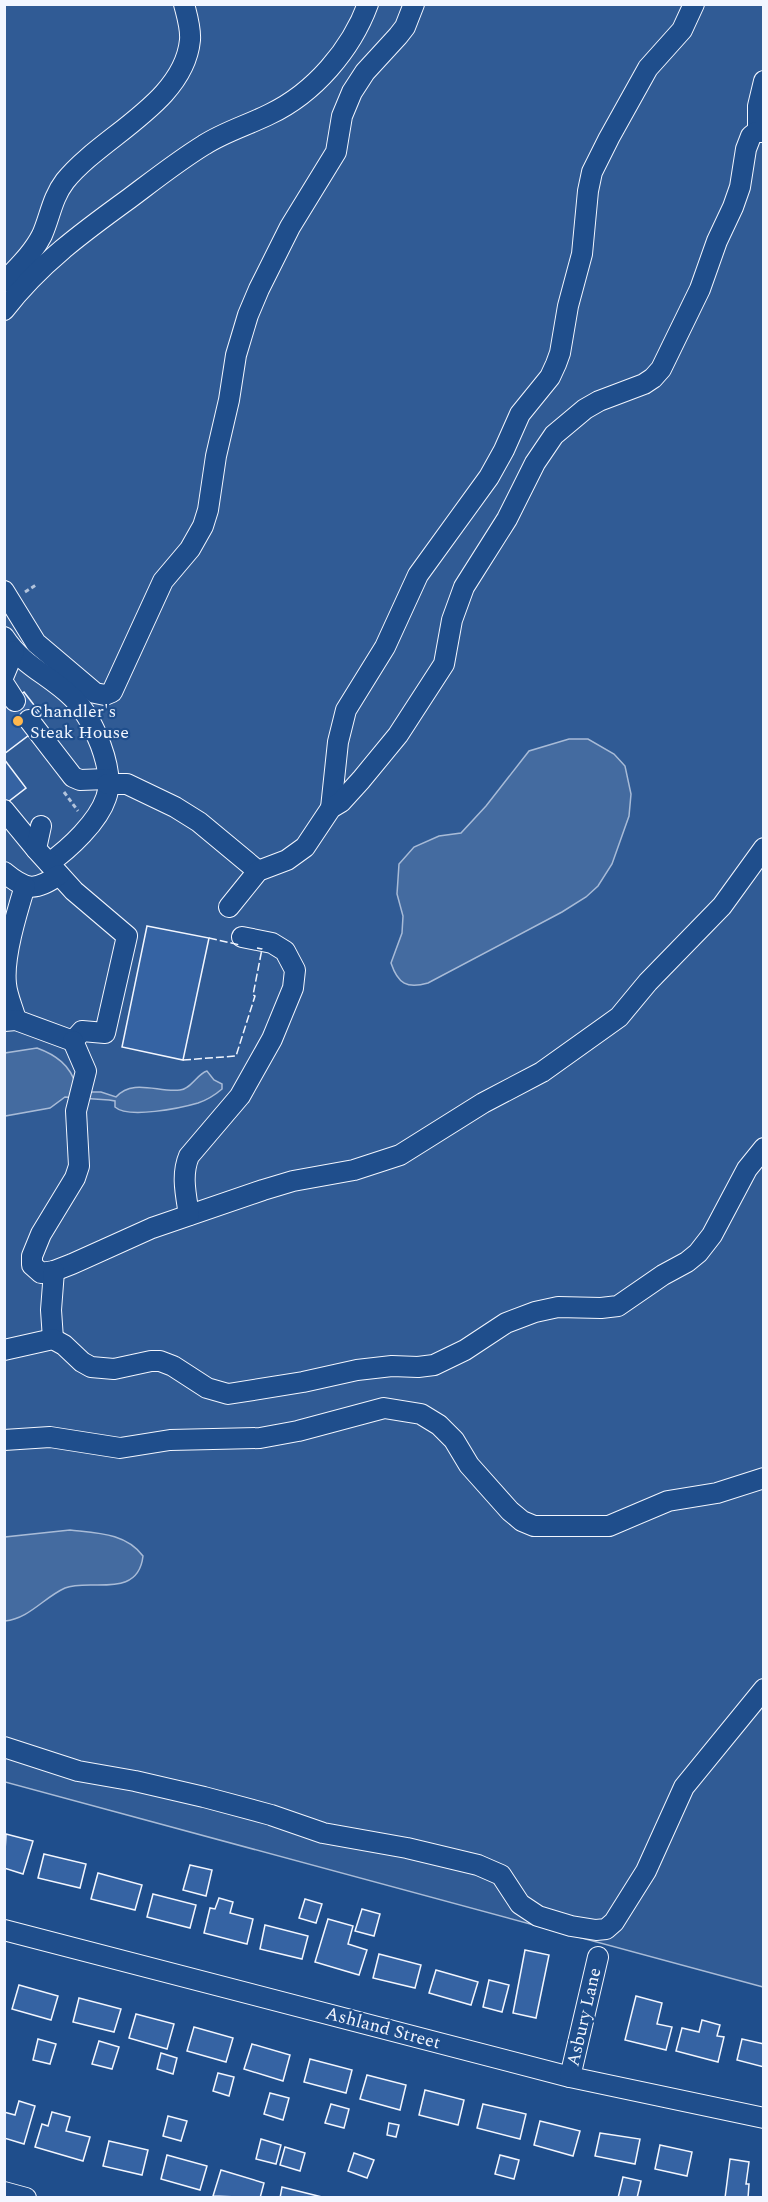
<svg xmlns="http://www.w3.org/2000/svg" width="768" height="2202" font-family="Spectral,serif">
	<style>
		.built { fill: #305b95; stroke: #a8bbd7; stroke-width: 1.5 }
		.water { fill: #446ba0; stroke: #a8bbd7; stroke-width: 1.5 }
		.building { fill: #3563a3; stroke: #f2f6ff; stroke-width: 1.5 }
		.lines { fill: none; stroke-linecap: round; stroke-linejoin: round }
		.minor-casing { stroke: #f2f6ff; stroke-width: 22 }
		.path { stroke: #b3c4dc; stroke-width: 3; stroke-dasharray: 4.5 3; stroke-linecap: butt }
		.minor { stroke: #1f4e8c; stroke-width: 20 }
		.fence { stroke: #f2f6ff; stroke-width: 1.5; stroke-dasharray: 8 3; stroke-linecap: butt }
		.poi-dot { fill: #ffb74d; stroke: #1f4e8c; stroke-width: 2 }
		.labels { text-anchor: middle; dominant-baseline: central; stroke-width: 4.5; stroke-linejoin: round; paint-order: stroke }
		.poi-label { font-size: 18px; fill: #f2f6ff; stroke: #1f4e8c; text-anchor: start }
		.street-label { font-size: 18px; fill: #f2f6ff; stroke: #1f4e8c }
	</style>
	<rect width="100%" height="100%" fill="#1f4e8c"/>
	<path class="built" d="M 5,5 L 763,5 L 763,1987 L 5,1782 Z"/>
	<g class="water">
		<path d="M 569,739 L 588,739 L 614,754 L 625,766 L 631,794 L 629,816 L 612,864 L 598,886 L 586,897 L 562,912 L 428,983 C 407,989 398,984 391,963 L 402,933 L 403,916 L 397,894 L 399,864 L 414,847 L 439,836 L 461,833 L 486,806 L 529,751 Z"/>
		<path d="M 37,1048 C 56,1055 70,1065 76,1085 L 90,1092 L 101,1092 L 116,1097 C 133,1078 159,1093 180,1090 C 191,1089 197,1074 207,1071 L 214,1080 L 222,1084 L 222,1089 C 215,1095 207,1100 198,1103 C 181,1108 128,1119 115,1107 L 115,1101 L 109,1100 L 65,1097 L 50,1108 L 5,1116 L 5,1053 Z"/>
		<path d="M 70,1530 C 97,1533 126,1533 143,1556 C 138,1600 89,1578 65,1588 C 43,1598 30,1618 5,1621 L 5,1537 Z"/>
	</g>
	<g class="building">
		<path d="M 24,692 L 41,714 L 23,727 L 29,735 L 4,754 L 4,702 L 7,705 Z"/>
		<path d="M 4,759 L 26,788 L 4,805 Z"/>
		<path d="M 147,926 L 209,938 L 183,1060 L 122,1047 Z"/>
		<path d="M 6,1834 L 33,1841 L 23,1874 L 4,1868 Z"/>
		<path d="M 44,1854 L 86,1864 L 80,1888 L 38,1878 Z"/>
		<path d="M 190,1865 L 212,1870 L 206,1896 L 183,1890 Z"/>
		<path d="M 98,1873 L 142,1885 L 135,1910 L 91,1899 Z"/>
		<path d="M 153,1894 L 196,1905 L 190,1928 L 147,1917 Z"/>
		<path d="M 219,1898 L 233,1902 L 230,1913 L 253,1919 L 247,1944 L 204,1933 L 210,1908 L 215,1909 Z"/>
		<path d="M 305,1899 L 322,1904 L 316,1923 L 299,1918 Z"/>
		<path d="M 362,1909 L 380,1914 L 374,1936 L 355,1931 Z"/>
		<path d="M 328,1919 L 353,1926 L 348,1944 L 367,1950 L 359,1975 L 315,1962 Z"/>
		<path d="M 265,1925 L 308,1936 L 302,1959 L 260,1949 Z"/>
		<path d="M 525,1950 L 549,1955 L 536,2018 L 513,2013 Z"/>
		<path d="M 379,1954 L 421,1965 L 415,1988 L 373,1978 Z"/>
		<path d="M 436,1970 L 478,1982 L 471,2005 L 429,1993 Z"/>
		<path d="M 489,1980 L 509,1985 L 502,2012 L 483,2007 Z"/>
		<path d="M 19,1985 L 58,1996 L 51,2020 L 12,2009 Z"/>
		<path d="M 636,1996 L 662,2003 L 657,2024 L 672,2027 L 666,2050 L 625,2040 Z"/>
		<path d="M 79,1998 L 121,2009 L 114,2032 L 73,2022 Z"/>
		<path d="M 136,2014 L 174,2024 L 167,2049 L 129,2038 Z"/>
		<path d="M 702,2020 L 720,2025 L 717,2036 L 724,2037 L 718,2062 L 676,2051 L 682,2028 L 699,2032 Z"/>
		<path d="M 194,2027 L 233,2038 L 226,2062 L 187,2051 Z"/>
		<path d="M 38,2039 L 56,2044 L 50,2064 L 33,2060 Z"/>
		<path d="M 742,2039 L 764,2044 L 764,2067 L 737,2060 Z"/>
		<path d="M 99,2041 L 119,2047 L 112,2069 L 92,2064 Z"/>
		<path d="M 252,2044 L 290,2055 L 283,2081 L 244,2069 Z"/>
		<path d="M 161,2053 L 177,2058 L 173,2074 L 157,2069 Z"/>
		<path d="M 310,2059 L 352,2070 L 346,2093 L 304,2082 Z"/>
		<path d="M 218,2073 L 234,2077 L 229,2096 L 213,2091 Z"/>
		<path d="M 367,2075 L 406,2085 L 400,2110 L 360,2099 Z"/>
		<path d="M 425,2090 L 464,2100 L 458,2125 L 419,2115 Z"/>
		<path d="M 270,2093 L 289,2098 L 283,2120 L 264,2114 Z"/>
		<path d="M 19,2101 L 35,2106 L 24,2144 L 4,2138 L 4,2112 L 15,2115 Z"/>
		<path d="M 331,2104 L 349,2109 L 344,2128 L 325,2123 Z"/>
		<path d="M 483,2104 L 526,2114 L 520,2139 L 477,2128 Z"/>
		<path d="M 52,2112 L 70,2117 L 66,2131 L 90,2137 L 83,2161 L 35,2147 L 42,2124 L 48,2126 Z"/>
		<path d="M 168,2116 L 187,2121 L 181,2141 L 163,2136 Z"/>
		<path d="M 540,2121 L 580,2131 L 573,2156 L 534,2145 Z"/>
		<path d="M 389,2123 L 399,2125 L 396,2137 L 387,2135 Z"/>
		<path d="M 600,2133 L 640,2139 L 635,2164 L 595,2156 Z"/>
		<path d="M 261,2139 L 281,2145 L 276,2164 L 256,2159 Z"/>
		<path d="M 109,2141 L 148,2150 L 142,2175 L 103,2166 Z"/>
		<path d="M 660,2145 L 692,2152 L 687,2176 L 655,2169 Z"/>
		<path d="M 285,2147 L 305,2153 L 300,2171 L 280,2165 Z"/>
		<path d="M 354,2153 L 374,2160 L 367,2178 L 348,2171 Z"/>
		<path d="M 167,2155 L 207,2166 L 200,2190 L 161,2179 Z"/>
		<path d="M 500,2155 L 519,2160 L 514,2179 L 495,2174 Z"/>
		<path d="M 730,2159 L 749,2162 L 746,2184 L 749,2184 L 748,2198 L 725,2198 Z"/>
		<path d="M 221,2170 L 264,2183 L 260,2198 L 213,2196 Z"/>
		<path d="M 623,2177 L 641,2181 L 637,2198 L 618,2198 Z"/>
		<path d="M 282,2187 L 322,2197 L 280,2198 Z"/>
	</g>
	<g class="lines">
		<g class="minor-casing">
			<g id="minor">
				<path d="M 758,131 L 758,106 L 764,81"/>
				<path d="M 4,282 C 18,267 33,253 42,235 C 50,217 52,198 65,181 C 101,136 184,103 190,40 C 191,28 187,16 184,4"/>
				<path d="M 4,310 C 39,264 83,232 130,198 C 154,180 178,161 204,145 C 224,132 248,125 270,114 C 314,93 351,50 368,4"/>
				<path d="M 4,591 L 36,643 L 95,693 L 105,695 L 112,692 L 163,581 L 190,549 L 203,526 L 208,510 L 216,456 L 229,400 L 236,355 L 248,315 L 259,289 L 290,227 L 336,152 L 342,116 L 352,92 L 365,72 L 398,36 L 405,27 L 414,4"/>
				<path d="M 4,637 C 23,666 48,674 72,697 C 93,717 116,771 106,798 C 98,822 69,849 49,863"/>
				<path d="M 4,675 L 14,651"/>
				<path d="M 4,684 L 15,701"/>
				<path d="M 29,720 L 73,777 L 80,780 L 107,779"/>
				<path d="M 107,784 L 127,784 L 175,807 L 199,822 L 258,871"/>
				<path d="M 331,808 L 338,742 L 346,710 L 385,647 L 418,575 L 489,477 L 504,450 L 520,414 L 550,377 L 556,364 L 560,353 L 568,306 L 582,254 L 588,191 L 592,172 L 609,138 L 648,68 L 682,30 L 694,4"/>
				<path d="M 4,810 L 36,849"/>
				<path d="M 41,826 L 36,849 L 74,891 L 127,936 L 105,1033 L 82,1031 L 73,1041"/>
				<path d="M 4,872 C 27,891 35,891 59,875"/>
				<path d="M 229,907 L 258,871 L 287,860 L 305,847 L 331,808 L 341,802 L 361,780 L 398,735 L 444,664 L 452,620 L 464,587 L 507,519 L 535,463 L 554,435 L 585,409 L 599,401 L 644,384 L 653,378 L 661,369 L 700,289 L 717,241 L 733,207 L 740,187 L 746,149 L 751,136 L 756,132 L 764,132"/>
				<path d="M 16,1020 C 13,1008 7,996 6,984 C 3,957 17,912 25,886"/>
				<path d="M 4,1021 L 16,1020 L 73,1041"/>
				<path d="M 73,1041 L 86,1071 L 76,1111 L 79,1166 L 75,1178 L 41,1234 L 32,1256 L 32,1265 L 41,1273 L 54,1271 L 72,1264 L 152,1228 L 263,1190 L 293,1181 L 354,1170 L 400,1155 L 483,1103 L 542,1072 L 619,1017 L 648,982 L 722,906 L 764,848"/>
				<path d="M 189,1215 C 186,1195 181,1175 189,1156 L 240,1096 L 272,1039 L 293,988 L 295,970 L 285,951 L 272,943 L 242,937"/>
				<path d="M 53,1339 L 51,1310 L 54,1271"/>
				<path d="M 4,1350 L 53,1339 L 64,1345 L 82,1362 L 91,1367 L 114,1369 L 151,1361 L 160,1361 L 173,1366 L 207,1388 L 228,1394 L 303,1382 L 357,1370 L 392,1366 L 418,1367 L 434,1365 L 465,1350 L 506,1323 L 535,1312 L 558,1307 L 601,1308 L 618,1306 L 663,1275 L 687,1262 L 698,1253 L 712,1235 L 747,1169 L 764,1148"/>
				<path d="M 4,1440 L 50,1437 L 120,1448 L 170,1440 L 260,1438 L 298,1431 L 384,1408 L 421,1414 L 439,1425 L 454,1440 L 469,1465 L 510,1511 L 522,1521 L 534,1526 L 609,1526 L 668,1501 L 717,1493 L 764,1478"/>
				<path d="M 4,1747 L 78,1771 L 135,1781 L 204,1797 L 271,1815 L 323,1833 L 407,1848 L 478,1865 L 501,1875 L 520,1904 L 538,1916 L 571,1926 L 596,1930 L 606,1929 L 614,1922 L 646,1871 L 684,1787 L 764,1689"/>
				<path d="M 4,1930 L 570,2077 L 764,2118"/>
				<path d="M 570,2077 L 598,1957"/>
				<path d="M 4,2192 L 26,2198"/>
			</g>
		</g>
		<g class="path">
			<path d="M 25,592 L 36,585"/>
			<path d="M 64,792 L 78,811"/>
		</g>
		<use href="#minor" class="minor"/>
		<g class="fence">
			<path d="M 209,938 L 240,945"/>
			<path d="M 183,1060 L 236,1056 L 255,996 L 253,995 L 262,949 L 257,948"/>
		</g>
	</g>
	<circle class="poi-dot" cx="18" cy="721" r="6"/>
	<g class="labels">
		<g class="poi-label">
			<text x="30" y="711">Chandler's<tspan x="30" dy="21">Steak House</tspan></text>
		</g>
		<g class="street-label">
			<text transform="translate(584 2017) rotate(-77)">Asbury Lane</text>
			<text transform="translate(383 2028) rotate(15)">Ashland Street</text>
		</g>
	</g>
	<rect width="768" height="2202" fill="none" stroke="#f2f6ff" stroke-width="12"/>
</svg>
